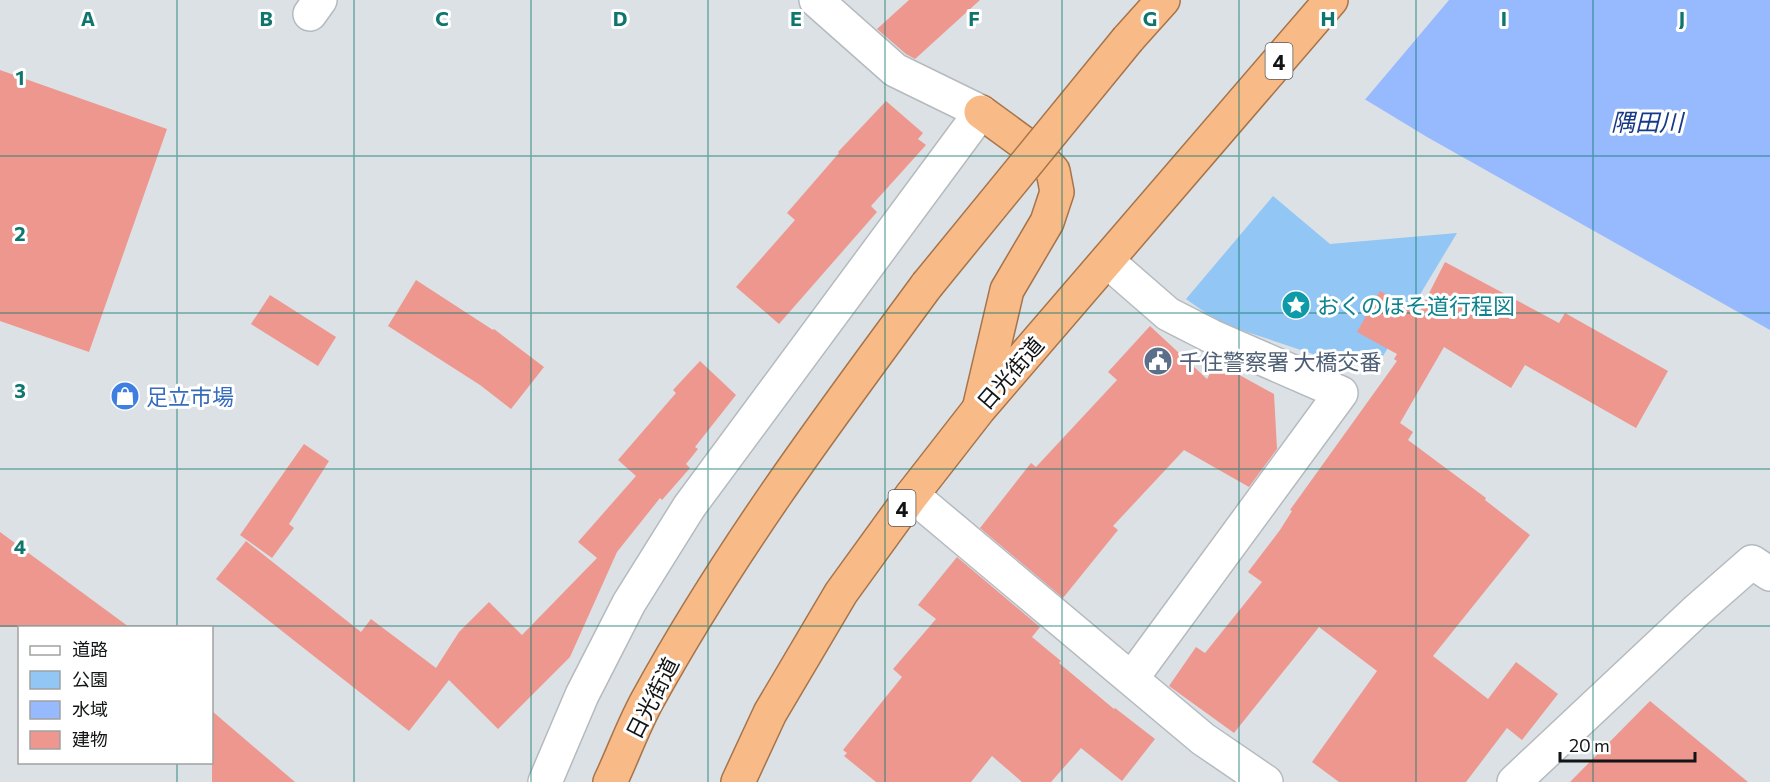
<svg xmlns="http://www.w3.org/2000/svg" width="1770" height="782" font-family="Commissioner,'Noto Sans JP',sans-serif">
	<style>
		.green { fill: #91c6f5 }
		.water { fill: #96bafd }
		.pier { fill: #dce1e6 }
		.building { fill: #ed978f }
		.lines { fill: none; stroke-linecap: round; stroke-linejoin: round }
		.minor-casing { stroke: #b5babe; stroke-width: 36 }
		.tertiary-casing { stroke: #b5babe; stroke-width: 36 }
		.trunk-casing { stroke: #a6744a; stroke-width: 36 }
		.minor { stroke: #fff; stroke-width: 33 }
		.tertiary { stroke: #fff; stroke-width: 33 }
		.trunk { stroke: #f8ba86; stroke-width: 33 }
		.trunk-bridge-casing { stroke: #a6744a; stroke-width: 36; stroke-linecap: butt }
		.trunk-bridge { stroke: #f8ba86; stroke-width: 33 }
		.grid { fill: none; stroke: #0f766e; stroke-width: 1.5; stroke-opacity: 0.55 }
		.labels { text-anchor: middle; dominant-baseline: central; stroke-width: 6; stroke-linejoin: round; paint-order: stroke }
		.shield { fill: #fff; stroke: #595a5b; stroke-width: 1.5 }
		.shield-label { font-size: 21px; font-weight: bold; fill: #121415 }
		.culture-label { font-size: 22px; fill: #0d838f; stroke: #fff; text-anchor: start }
		.service-label { font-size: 22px; fill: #4e5e75; stroke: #fff; text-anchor: start }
		.street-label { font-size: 22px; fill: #121415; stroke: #fff }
		.shop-label { font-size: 22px; fill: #366cbe; stroke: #fff; text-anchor: start }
		.water-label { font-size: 24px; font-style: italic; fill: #173a86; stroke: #fff }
		.grid-label { font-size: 20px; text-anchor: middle; font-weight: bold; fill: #0f766e; stroke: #fff; stroke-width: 6; stroke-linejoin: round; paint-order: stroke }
	</style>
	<rect width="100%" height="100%" fill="#dce1e6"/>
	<path class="green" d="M 1273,196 L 1330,244 L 1457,233 L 1377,366 L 1337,362 L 1220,323 L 1186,299 Z"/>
	<path class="water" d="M 1201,0 L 1770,0 L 1770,330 L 1427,137 Z"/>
	<path class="pier" d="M 1198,0 L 1449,0 L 1363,102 L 1200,3 Z"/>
	<g class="building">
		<path d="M 909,0 L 980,0 L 915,59 L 906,54 L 877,29 Z"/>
		<path d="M 0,70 L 167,129 L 89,352 L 0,321 Z"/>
		<path d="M 886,101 L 923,133 L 918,139 L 926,145 L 871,206 L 877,212 L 779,324 L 736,287 L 795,220 L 787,213 L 839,153 L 838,152 Z"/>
		<path d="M 1445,262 L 1559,323 L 1565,313 L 1668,371 L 1636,428 L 1525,365 L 1511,388 L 1444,347 L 1400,423 L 1413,432 L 1408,440 L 1486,498 L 1485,500 L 1530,535 L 1433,656 L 1488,699 L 1516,662 L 1558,694 L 1522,740 L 1507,728 L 1466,782 L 1339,782 L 1312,762 L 1377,671 L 1319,627 L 1234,733 L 1169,686 L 1196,647 L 1205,653 L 1262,582 L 1248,572 L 1280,530 L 1292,511 L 1290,510 L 1397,361 L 1394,359 L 1397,354 L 1357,332 L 1380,291 L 1419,313 Z"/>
		<path d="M 416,280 L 493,330 L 494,329 L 544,367 L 511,409 L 480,385 L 388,326 Z"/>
		<path d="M 270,295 L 336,337 L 318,366 L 251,324 Z"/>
		<path d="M 1150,326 L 1207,379 L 1216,362 L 1274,394 L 1277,449 L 1249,487 L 1184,450 L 1113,526 L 1118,530 L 1063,598 L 980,528 L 1031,463 L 1036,467 L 1117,380 L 1108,372 Z"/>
		<path d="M 700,361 L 736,395 L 695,447 L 698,449 L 686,464 L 690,468 L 662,500 L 660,498 L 617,552 L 570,657 L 498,729 L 449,680 L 409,731 L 216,579 L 246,541 L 361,632 L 371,619 L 440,671 L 436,668 L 459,632 L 489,602 L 522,635 L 597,558 L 578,542 L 636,476 L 618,460 L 676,393 L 673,390 Z"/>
		<path d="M 304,444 L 329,461 L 289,524 L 294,528 L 272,558 L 240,535 Z"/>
		<path d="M 0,532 L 129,627 L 0,627 Z"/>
		<path d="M 957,557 L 1040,627 L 1032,637 L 1061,661 L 1059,663 L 1114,709 L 1115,708 L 1155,739 L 1122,781 L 1081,748 L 1051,782 L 1022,782 L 992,756 L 971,782 L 876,782 L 844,756 L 847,753 L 843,750 L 902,677 L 893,669 L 936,619 L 918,605 Z"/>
		<path d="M 1650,701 L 1748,782 L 1570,782 Z"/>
		<path d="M 212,711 L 295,782 L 212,782 Z"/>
	</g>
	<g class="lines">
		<g class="minor-casing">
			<g id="minor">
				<path d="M 310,14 L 320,0"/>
				<path d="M 1107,261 L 1168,314 L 1211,336 L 1341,393 L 1132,678"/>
				<path d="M 545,782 L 582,695 L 629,603 L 689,507 L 981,112 L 895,70 L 816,0"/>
				<path d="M 1514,782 L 1695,612 L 1752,562 L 1770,574"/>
			</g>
		</g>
		<g class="tertiary-casing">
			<path id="tertiary" d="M 912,495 L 1203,739 L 1266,782"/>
		</g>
		<g class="trunk-casing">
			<g id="trunk">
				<path d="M 1128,39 L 1163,0"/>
				<path d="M 980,405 L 1007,290 L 1047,222 L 1057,192 L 1053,171 L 1033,150 L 981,112"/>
				<path d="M 610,782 C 623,755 633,726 648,699 C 728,553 828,419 927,285"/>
				<path d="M 738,782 L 770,713 L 841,593 L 912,495 L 979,409 L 1331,0"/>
			</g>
		</g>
		<use href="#minor" class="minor"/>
		<use href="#tertiary" class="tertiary"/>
		<use href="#trunk" class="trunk"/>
		<g class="trunk-bridge-casing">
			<path id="trunk-bridge" d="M 927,285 L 1128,39"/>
		</g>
		<use href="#trunk-bridge" class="trunk-bridge"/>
	</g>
	<path class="grid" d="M 177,0 L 177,628M 354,0 L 354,782M 531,0 L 531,782M 708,0 L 708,782M 885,0 L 885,782M 1062,0 L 1062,782M 1239,0 L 1239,782M 1416,0 L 1416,782M 1593,0 L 1593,782M 0,156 L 1770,156M 0,313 L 1770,313M 0,469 L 1770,469M 0,626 L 1770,626M 177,762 L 177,782"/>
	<defs>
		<g id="sight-disc" transform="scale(1.5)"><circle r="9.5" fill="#0f9aa8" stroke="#fff"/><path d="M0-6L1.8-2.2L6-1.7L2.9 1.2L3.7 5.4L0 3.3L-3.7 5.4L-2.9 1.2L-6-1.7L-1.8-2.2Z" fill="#fff"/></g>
		<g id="civic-disc" transform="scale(1.5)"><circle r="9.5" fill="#5c6f8a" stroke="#fff"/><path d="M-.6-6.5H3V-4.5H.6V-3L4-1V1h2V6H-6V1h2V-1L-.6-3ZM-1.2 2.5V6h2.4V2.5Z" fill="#fff"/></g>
		<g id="shop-disc" transform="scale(1.5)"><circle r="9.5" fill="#3f7fe0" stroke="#fff"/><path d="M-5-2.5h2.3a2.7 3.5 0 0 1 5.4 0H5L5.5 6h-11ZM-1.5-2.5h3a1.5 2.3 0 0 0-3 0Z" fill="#fff"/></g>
	</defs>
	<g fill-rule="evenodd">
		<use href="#sight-disc" x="1296" y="305"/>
		<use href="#civic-disc" x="1158" y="361"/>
		<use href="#shop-disc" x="125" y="396"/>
	</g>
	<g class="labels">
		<g class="shield">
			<rect x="1265.5" y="43" width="27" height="36" rx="4.5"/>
			<rect x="888.5" y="490" width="27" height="36" rx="4.5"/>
		</g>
		<g class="shield-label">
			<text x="1279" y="61">4</text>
			<text x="902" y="508">4</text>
		</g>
		<g class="culture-label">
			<text x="1317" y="305">おくのほそ道行程図</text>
		</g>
		<g class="service-label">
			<text x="1179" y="361">千住警察署 大橋交番</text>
		</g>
		<g class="street-label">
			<text transform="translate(1010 373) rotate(-49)">日光街道</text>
			<text transform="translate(652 698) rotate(-63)">日光街道</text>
		</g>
		<g class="shop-label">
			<text x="146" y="396">足立市場</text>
		</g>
		<g class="water-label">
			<text x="1647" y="121">隅田川</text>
		</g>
	</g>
	<g class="grid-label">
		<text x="88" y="26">A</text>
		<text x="266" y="26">B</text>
		<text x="442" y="26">C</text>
		<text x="620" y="26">D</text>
		<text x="796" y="26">E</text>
		<text x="974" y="26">F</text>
		<text x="1150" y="26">G</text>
		<text x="1328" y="26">H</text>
		<text x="1504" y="26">I</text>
		<text x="1682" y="26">J</text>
		<text x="20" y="85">1</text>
		<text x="20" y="241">2</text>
		<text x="20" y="398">3</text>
		<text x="20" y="554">4</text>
	</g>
	<rect x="18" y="626" width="195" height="138" fill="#ffffff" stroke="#a0a1a1" stroke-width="1.5"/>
	<rect x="30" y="646" width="30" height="9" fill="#ffffff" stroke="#a0a1a1" stroke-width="1.5"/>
	<text x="72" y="656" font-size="18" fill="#121415">道路</text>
	<rect x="30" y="671" width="30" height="18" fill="#91c6f5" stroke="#a0a1a1" stroke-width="1.5"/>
	<text x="72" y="686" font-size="18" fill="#121415">公園</text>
	<rect x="30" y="701" width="30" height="18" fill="#96bafd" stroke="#a0a1a1" stroke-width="1.5"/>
	<text x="72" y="716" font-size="18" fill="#121415">水域</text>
	<rect x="30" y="731" width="30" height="18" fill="#ed978f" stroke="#a0a1a1" stroke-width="1.5"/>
	<text x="72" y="746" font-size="18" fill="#121415">建物</text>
	<path d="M1560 752v9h135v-9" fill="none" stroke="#121415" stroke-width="3"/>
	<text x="1569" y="752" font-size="18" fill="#121415" stroke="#ffffff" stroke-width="4.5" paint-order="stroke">20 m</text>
</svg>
